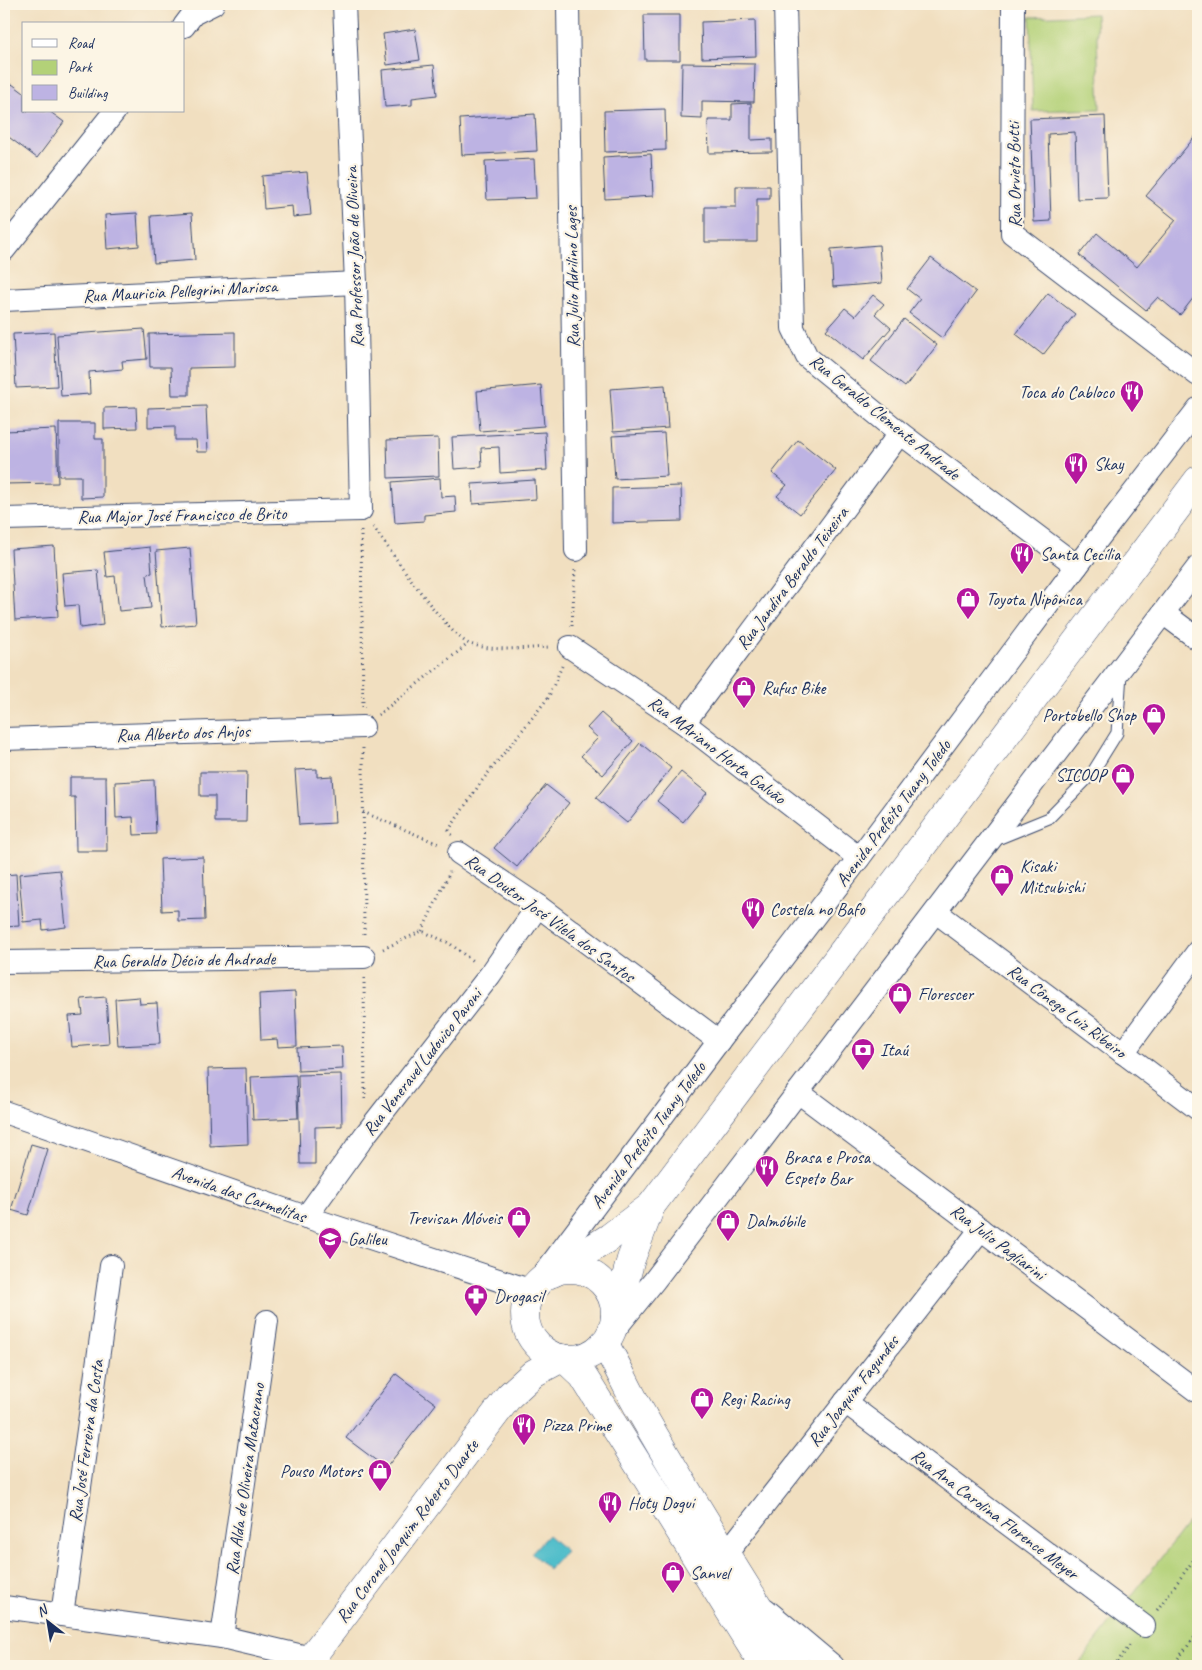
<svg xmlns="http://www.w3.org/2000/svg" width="1202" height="1670" font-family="Caveat,sans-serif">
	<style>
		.green { fill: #b3d178; stroke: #67806b }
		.water { fill: #51beca; stroke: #367694 }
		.building { fill: #bdb3e3 }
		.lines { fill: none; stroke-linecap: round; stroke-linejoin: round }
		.lane-casing { stroke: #3b496d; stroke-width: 13 }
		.street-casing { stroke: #3b496d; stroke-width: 24 }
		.secondary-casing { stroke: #3b496d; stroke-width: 29 }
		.path { stroke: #3b496d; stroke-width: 3; stroke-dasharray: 1 4; stroke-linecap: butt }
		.lane { stroke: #fff; stroke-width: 11 }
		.street { stroke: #fff; stroke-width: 22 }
		.secondary { stroke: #fff; stroke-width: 28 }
		.labels { text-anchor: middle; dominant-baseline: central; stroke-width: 4.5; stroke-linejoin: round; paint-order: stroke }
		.street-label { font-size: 18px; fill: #1b2f5e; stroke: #fcf5e5 }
		.poi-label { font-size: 18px; fill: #1b2f5e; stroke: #fcf5e5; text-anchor: start }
	</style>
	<rect width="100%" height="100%" fill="#fcf5e5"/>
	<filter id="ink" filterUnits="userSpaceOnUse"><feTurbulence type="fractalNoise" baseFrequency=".02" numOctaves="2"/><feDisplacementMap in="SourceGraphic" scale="10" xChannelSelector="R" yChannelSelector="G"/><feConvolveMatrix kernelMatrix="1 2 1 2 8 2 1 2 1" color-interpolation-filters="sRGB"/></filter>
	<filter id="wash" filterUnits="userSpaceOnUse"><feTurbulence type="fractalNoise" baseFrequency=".0096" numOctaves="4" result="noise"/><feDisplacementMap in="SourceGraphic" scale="20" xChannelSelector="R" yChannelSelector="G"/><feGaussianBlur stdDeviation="1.12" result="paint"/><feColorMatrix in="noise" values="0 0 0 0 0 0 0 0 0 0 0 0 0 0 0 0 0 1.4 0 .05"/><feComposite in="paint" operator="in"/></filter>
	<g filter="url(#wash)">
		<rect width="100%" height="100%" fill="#f1dfc0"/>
		<g class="green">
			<path d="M 1096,14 L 1100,109 L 1033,111 L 1030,17 Z"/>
			<path d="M 1198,1510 L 1198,1666 L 1077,1666 Z"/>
		</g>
		<path class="water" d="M 548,1535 L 566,1551 L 549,1569 L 531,1553 Z"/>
		<g id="blocks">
			<g class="building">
				<path d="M 644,15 L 680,15 L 680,60 L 645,60 Z"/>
				<path d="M 755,20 L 756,56 L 702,58 L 701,22 Z"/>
				<path d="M 415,29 L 420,60 L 387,65 L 383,34 Z"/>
				<path d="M 682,63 L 755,64 L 754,102 L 702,101 L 702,119 L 681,118 Z"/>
				<path d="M 434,65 L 437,95 L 412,98 L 412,105 L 385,107 L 382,70 Z"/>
				<path d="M 12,84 L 24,93 L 24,111 L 49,111 L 64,122 L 37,158 L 6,135 L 9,132 L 4,128 L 4,94 Z"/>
				<path d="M 751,103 L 751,140 L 772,139 L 772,152 L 709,153 L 708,120 L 732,120 L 732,104 Z"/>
				<path d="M 665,109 L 666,150 L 605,152 L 604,111 Z"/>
				<path d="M 535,114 L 537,151 L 462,155 L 460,119 Z"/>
				<path d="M 1105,116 L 1108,198 L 1077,199 L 1075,132 L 1048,134 L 1051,221 L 1034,222 L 1030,119 Z"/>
				<path d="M 1198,133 L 1198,292 L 1180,315 L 1158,297 L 1146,310 L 1079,255 L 1097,233 L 1137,267 L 1176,220 L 1146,196 Z"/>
				<path d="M 651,154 L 653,196 L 605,199 L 603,157 Z"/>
				<path d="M 534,159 L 536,198 L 487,200 L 485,161 Z"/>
				<path d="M 307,172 L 311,215 L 293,217 L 292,206 L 264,209 L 262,176 Z"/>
				<path d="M 736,186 L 770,186 L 770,199 L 757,199 L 757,242 L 705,242 L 705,207 L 736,207 Z"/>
				<path d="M 137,213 L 139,246 L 107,249 L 105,215 Z"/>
				<path d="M 192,213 L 195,260 L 154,263 L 151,216 Z"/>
				<path d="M 879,245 L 882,283 L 833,287 L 831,249 Z"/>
				<path d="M 931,258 L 976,292 L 942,338 L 909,313 L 920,299 L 907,289 Z"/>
				<path d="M 1048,293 L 1075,314 L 1043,355 L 1016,334 Z"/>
				<path d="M 873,295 L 884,304 L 875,314 L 891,328 L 863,360 L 826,330 L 845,308 L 855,316 Z"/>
				<path d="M 904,319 L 937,345 L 905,387 L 871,361 Z"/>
				<path d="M 144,329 L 147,359 L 122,361 L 123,369 L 89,372 L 90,394 L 61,396 L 57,335 Z"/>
				<path d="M 4,332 L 6,332 L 9,380 L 4,380 Z"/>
				<path d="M 54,332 L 57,386 L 16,388 L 13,334 Z"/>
				<path d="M 235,332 L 235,367 L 189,368 L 189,395 L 172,395 L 171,367 L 150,367 L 149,334 Z"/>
				<path d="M 541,385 L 544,426 L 480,431 L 477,391 Z"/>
				<path d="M 665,385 L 668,428 L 613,432 L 610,389 Z"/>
				<path d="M 206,406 L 208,452 L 197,452 L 196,440 L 175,440 L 175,426 L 148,427 L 148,408 Z"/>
				<path d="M 136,407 L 137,428 L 104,429 L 104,408 Z"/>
				<path d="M 59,423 L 95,423 L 95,439 L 103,439 L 103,497 L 81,498 L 81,476 L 59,476 Z"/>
				<path d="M 56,429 L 58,483 L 4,484 L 4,431 Z"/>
				<path d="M 545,432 L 547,470 L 500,473 L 499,447 L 481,448 L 482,467 L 454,469 L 452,437 Z"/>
				<path d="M 664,433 L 667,476 L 615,479 L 612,436 Z"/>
				<path d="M 438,438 L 439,476 L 388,478 L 387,440 Z"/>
				<path d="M 798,440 L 836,470 L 800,514 L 777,496 L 787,485 L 772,473 Z"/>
				<path d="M 440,478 L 441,497 L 455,496 L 456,512 L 424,515 L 424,521 L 395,523 L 392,482 Z"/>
				<path d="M 535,480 L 536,499 L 473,504 L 472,484 Z"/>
				<path d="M 681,486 L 682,521 L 612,523 L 612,488 Z"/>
				<path d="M 54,546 L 58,617 L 15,620 L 11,549 Z"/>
				<path d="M 150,547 L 152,573 L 147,574 L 151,608 L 119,611 L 115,576 L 107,577 L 104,552 Z"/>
				<path d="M 190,548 L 196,624 L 162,627 L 156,551 Z"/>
				<path d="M 98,570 L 103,625 L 80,628 L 78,605 L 65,606 L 62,573 Z"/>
				<path d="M 601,713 L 633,741 L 603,775 L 581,756 L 598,738 L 587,728 Z"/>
				<path d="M 640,743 L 671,768 L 627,823 L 596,798 Z"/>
				<path d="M 317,769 L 317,777 L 332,776 L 335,823 L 299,825 L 295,770 Z"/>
				<path d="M 200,772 L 247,772 L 246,822 L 215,822 L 215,796 L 200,796 Z"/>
				<path d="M 681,772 L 707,793 L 683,822 L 657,801 Z"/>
				<path d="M 70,777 L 106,777 L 107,851 L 76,851 L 75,797 L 70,797 Z"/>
				<path d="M 154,780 L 156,834 L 134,835 L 133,817 L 116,818 L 115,782 Z"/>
				<path d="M 546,785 L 569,803 L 517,867 L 494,848 Z"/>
				<path d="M 203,857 L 205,920 L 178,921 L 178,910 L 162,911 L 160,859 Z"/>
				<path d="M 60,870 L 66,927 L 43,930 L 42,920 L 23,922 L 19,874 Z"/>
				<path d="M 16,874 L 19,926 L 4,927 L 4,875 Z"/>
				<path d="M 295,992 L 297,1046 L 278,1047 L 277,1039 L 261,1040 L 259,994 Z"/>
				<path d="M 106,997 L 109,1044 L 72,1047 L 69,1016 L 83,1015 L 81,999 Z"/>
				<path d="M 139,997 L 140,1004 L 157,1003 L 160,1044 L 118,1046 L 115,999 Z"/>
				<path d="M 342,1046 L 343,1069 L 298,1071 L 297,1048 Z"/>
				<path d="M 246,1068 L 248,1144 L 210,1146 L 208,1069 Z"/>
				<path d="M 341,1074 L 342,1126 L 315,1127 L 315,1164 L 300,1164 L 298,1075 Z"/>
				<path d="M 296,1075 L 298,1118 L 253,1120 L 251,1077 Z"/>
				<path d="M 31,1144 L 48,1149 L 28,1215 L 11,1210 Z"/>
				<path d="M 396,1374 L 436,1404 L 386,1468 L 346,1438 Z"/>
			</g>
		</g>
	</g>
	<g filter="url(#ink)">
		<use href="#blocks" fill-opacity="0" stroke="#3b496d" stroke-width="1"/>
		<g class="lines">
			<g class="lane-casing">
				<path id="lane" d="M 995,840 L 1049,818 L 1091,775 L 1117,733 L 1121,673"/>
			</g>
			<g class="street-casing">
				<g id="street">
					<path d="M 568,4 L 576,550"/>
					<path d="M 785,4 L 793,328 L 807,357 L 900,433 L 1077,566"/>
					<path d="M 1013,4 L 1012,233 L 1198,375"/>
					<path d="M 184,26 L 193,14 L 213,4"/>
					<path d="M 4,250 L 115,111"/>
					<path d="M 4,300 L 356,283"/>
					<path d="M 4,519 L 361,510 L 356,283 L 344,4"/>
					<path d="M 1163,613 L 1198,639"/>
					<path d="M 570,647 L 684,723 L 859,858"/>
					<path d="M 684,723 L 900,433"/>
					<path d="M 4,739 L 363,727"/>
					<path d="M 459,853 L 538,906 L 719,1041"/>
					<path d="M 936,912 L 1198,1109"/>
					<path d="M 4,962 L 364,957"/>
					<path d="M 1123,1053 L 1198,951"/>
					<path d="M 798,1092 L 1198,1392"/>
					<path d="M 4,1112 L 306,1217 L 532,1291"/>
					<path d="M 306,1217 L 365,1135 L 490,975 L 538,906"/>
					<path d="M 534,1287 L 719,1041 L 859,858 L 1077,566 L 1198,409"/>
					<path d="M 607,1339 L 654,1281 L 1198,567"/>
					<path d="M 845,1402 L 1144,1626"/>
					<path d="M 726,1554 L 981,1229"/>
					<path d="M 4,1607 L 222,1637 L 311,1658"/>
					<path d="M 765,1609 L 833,1666"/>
					<path d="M 62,1615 L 111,1266"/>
					<path d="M 222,1637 L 267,1321"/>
				</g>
			</g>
			<g class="secondary-casing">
				<g id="secondary">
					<circle cx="570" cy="1314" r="45"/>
					<path d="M 553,1273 L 610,1237 L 651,1206 L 1198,480"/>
					<path d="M 615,1317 L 631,1259 L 651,1206"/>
					<path d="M 604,1343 C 617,1364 626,1386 638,1407 C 688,1495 742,1581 796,1666"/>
					<path d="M 565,1359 L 583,1376 L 764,1666"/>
					<path d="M 307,1666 L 311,1658 L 509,1396 L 534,1373 L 562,1358"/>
				</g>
			</g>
			<g class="path">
				<path d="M 373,527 C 390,549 449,638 470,644 C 495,652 524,648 550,647"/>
				<path d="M 361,531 L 363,707"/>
				<path d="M 572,626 L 575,570"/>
				<path d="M 378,715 L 468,644"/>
				<path d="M 363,748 L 364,937"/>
				<path d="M 363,812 L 441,845"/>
				<path d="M 452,835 L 449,830 L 481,782 L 548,698 L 562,666"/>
				<path d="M 422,931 L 450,872"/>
				<path d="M 383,949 L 422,931 L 449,943 L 474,962"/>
				<path d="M 364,978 L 365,1099"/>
				<path d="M 1157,1610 L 1198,1554"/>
				<path d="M 1114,1666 L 1132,1643"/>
				<path d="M 1172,1666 L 1198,1633"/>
			</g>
			<use href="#lane" class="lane"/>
			<use href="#street" class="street"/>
			<use href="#secondary" class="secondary"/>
		</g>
	</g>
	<defs>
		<g id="restaurant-pin" transform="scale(1.25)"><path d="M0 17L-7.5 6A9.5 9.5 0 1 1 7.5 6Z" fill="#b5179e" stroke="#fcf5e5"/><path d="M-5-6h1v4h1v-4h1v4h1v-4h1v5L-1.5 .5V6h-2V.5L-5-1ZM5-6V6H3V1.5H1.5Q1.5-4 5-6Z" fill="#fff"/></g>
		<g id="shop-pin" transform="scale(1.25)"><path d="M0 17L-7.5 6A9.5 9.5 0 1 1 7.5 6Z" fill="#b5179e" stroke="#fcf5e5"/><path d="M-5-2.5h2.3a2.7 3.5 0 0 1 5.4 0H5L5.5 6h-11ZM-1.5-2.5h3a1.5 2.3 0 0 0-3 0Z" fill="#fff"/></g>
		<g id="bank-pin" transform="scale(1.25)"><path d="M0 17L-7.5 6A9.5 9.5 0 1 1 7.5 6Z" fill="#b5179e" stroke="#fcf5e5"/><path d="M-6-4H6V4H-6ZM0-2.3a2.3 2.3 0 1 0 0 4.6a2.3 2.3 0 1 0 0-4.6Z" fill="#fff"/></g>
		<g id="school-pin" transform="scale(1.25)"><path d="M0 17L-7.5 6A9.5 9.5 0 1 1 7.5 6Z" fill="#b5179e" stroke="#fcf5e5"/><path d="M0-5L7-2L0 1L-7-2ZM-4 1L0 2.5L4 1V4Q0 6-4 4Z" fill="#fff"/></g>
		<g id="pharmacy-pin" transform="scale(1.25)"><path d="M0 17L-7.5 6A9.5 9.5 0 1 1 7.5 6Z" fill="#b5179e" stroke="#fcf5e5"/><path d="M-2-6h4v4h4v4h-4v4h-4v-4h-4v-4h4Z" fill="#fff"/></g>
	</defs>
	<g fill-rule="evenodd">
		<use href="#restaurant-pin" x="1132" y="392"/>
		<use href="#restaurant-pin" x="1076" y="464"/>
		<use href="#restaurant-pin" x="1022" y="554"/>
		<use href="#shop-pin" x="968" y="599"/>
		<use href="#shop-pin" x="744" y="688"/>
		<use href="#shop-pin" x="1154" y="715"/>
		<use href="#shop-pin" x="1123" y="775"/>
		<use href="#shop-pin" x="1002" y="876"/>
		<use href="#restaurant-pin" x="753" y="909"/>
		<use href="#shop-pin" x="900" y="994"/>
		<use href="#bank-pin" x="863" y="1050"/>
		<use href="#restaurant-pin" x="767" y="1167"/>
		<use href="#shop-pin" x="519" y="1218"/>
		<use href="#shop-pin" x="728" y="1221"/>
		<use href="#school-pin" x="330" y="1239"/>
		<use href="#pharmacy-pin" x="476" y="1296"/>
		<use href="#shop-pin" x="702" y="1399"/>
		<use href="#restaurant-pin" x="524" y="1425"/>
		<use href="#shop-pin" x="380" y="1471"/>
		<use href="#restaurant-pin" x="610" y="1503"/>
		<use href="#shop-pin" x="673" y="1573"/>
	</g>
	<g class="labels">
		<g class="street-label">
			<text transform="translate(1014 175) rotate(-91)">Rua Orvieto Butti</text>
			<text transform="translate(354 257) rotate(-92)">Rua Professor João de Oliveira</text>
			<text transform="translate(572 277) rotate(-91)">Rua Julio Adrilino Lages</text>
			<text transform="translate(180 291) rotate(-3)">Rua Mauricia Pellegrini Mariosa</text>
			<text transform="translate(885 417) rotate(39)">Rua Geraldo Clemente Andrade</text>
			<text transform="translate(182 515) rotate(-1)">Rua Major José Francisco de Brito</text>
			<text transform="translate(792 578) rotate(-53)">Rua Jandira Beraldo Teixeira</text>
			<text transform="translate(183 733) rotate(-2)">Rua Alberto dos Anjos</text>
			<text transform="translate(717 750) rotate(37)">Rua MAriano Horta Galvão</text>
			<text transform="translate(893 813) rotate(-53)">Avenida Prefeito Tuany Toledo</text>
			<text transform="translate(550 918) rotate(36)">Rua Doutor José Vilela dos Santos</text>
			<text transform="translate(184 960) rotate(-1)">Rua Geraldo Décio de Andrade</text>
			<text transform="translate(1067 1011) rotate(37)">Rua Cônego Luiz Ribeiro</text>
			<text transform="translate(422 1062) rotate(-52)">Rua Veneravel Ludovico Pavoni</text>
			<text transform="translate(648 1135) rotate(-53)">Avenida Prefeito Tuany Toledo</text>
			<text transform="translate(239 1194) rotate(19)">Avenida das Carmelitas</text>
			<text transform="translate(998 1242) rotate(37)">Rua Julio Pagliarini</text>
			<text transform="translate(853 1391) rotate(-52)">Rua Joaquim Fagundes</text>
			<text transform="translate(86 1441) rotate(-82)">Rua José Ferreira da Costa</text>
			<text transform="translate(245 1479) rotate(-82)">Rua Alda de Oliveira Matacrano</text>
			<text transform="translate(995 1514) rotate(37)">Rua Ana Carolina Florence Meyer</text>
			<text transform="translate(407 1531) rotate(-53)">Rua Coronel Joaquim Roberto Duarte</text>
		</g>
		<g class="poi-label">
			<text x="1114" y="392" text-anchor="end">Toca do Cabloco</text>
			<text x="1094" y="464">Skay</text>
			<text x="1040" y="554">Santa Cecília</text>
			<text x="986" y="599">Toyota Nipônica</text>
			<text x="762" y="688">Rufus Bike</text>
			<text x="1136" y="715" text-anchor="end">Portobello Shop</text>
			<text x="1106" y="775" text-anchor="end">SICOOP</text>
			<text x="1020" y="866">Kisaki<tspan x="1020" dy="21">Mitsubishi</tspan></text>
			<text x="770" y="909">Costela no Bafo</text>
			<text x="918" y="994">Florescer</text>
			<text x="880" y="1050">Itaú</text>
			<text x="784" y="1157">Brasa e Prosa<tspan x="784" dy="21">Espeto Bar</tspan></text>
			<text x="502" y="1218" text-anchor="end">Trevisan Móveis</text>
			<text x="746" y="1221">Dalmóbile</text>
			<text x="348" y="1239">Galileu</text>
			<text x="494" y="1296">Drogasil</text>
			<text x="720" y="1399">Regi Racing</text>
			<text x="542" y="1425">Pizza Prime</text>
			<text x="362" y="1471" text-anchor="end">Pouso Motors</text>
			<text x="628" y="1503">Hoty Dogui</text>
			<text x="690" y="1573">Sanvel</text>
		</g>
	</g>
	<rect width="1202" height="1670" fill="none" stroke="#fcf5e5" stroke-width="20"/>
	<rect x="22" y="22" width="162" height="90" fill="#fcf5e5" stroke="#a2a6af"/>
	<rect x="32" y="39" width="25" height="8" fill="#ffffff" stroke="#a2a6af"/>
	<text x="68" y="48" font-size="15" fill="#1b2f5e">Road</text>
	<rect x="32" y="60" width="25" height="15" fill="#b3d178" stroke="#a2a6af"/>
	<text x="68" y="72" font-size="15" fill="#1b2f5e">Park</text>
	<rect x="32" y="85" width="25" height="15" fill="#bdb3e3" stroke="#a2a6af"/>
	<text x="68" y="98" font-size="15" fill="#1b2f5e">Building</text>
	<g transform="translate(48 1622) rotate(329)" stroke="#fcf5e5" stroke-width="4" paint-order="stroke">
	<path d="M0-4L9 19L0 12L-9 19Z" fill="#1b2f5e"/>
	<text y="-8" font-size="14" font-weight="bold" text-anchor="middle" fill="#1b2f5e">N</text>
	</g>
</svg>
